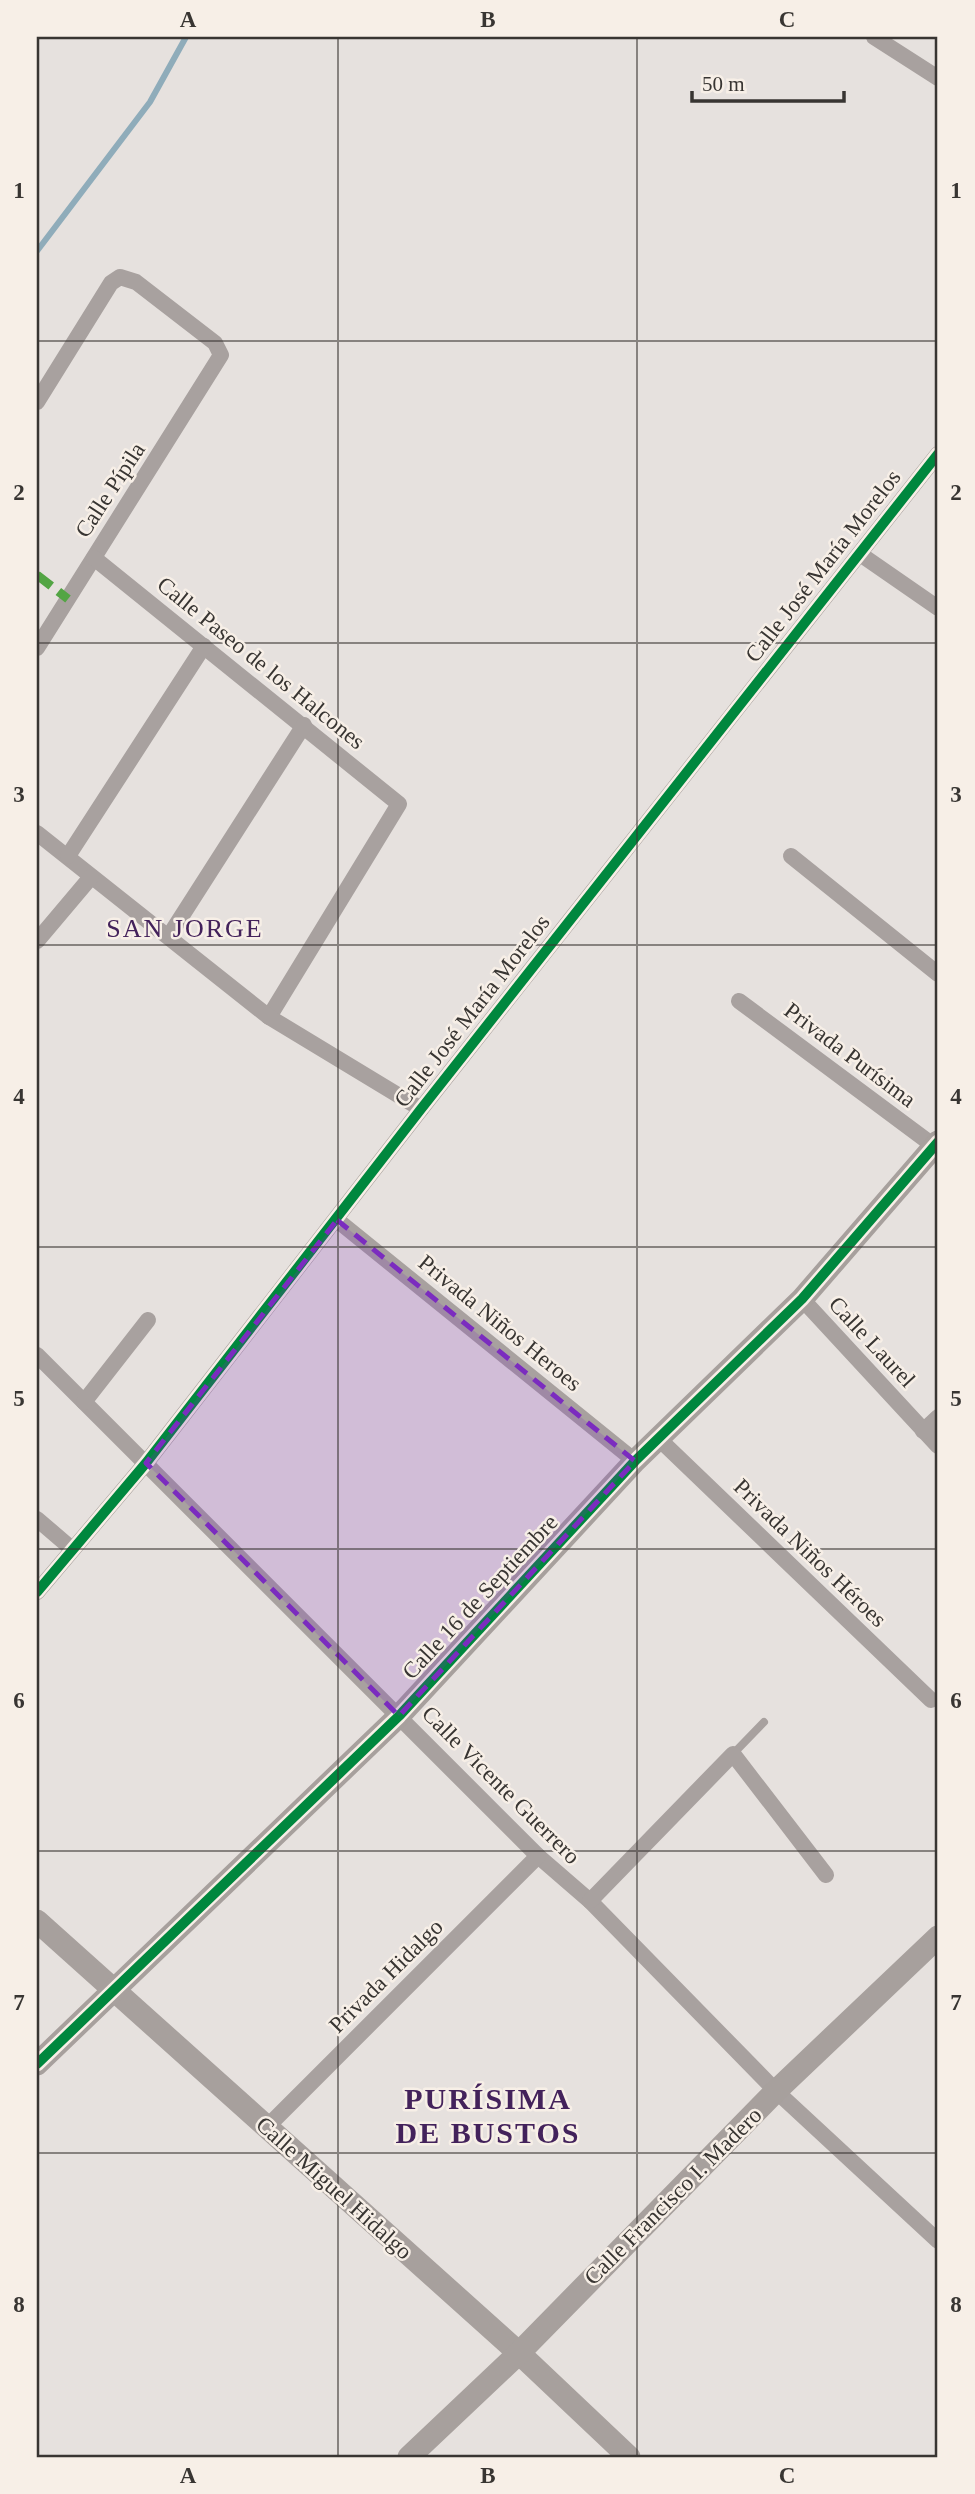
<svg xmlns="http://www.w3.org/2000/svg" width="975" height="2494" font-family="Georgia,serif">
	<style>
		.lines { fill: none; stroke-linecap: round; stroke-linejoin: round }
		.stream { stroke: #8facba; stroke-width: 6 }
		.lane { stroke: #a8a19f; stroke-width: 8 }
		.street { stroke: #a8a19f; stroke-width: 16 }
		.secondary { stroke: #a7a09d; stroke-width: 23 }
		.quiet { stroke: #53a544; stroke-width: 9; stroke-dasharray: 18 9; stroke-linecap: butt }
		.cycleway-casing { stroke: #f7efe7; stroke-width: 15 }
		.cycleway { stroke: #00873e; stroke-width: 10 }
		.marked { fill: #7b2cbf; fill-opacity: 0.2; stroke: #7b2cbf; stroke-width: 5; stroke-dasharray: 14 9; stroke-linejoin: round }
		.grid { fill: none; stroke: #383532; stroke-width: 2; stroke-opacity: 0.55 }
		.labels { text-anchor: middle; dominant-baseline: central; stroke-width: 5; stroke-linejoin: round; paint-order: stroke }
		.street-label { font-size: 23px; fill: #383532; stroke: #f7efe7 }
		.quarter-label { font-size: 26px; letter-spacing: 2px; fill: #43225b; stroke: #f7efe7 }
		.district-label { font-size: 30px; font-weight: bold; letter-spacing: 2px; fill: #43225b; stroke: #f7efe7 }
		.neatline { fill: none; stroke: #383532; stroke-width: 2.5 }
		.grid-label { font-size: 23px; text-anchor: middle; font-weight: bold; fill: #383532 }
	</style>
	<rect width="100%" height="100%" fill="#e6e1de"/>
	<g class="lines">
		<path class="stream" d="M 37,251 L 150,102 L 186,37"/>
		<path class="lane" d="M 733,1754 L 764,1722"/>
		<g class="street">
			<path d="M 874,37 L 938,78"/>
			<path d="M 37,402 L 111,283 L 120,277 L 136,282 L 215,343 L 221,355 L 37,648"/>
			<path d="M 860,554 L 938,608"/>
			<path d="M 94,558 L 399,804 L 269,1017"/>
			<path d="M 37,833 L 269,1017 L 421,1109"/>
			<path d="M 68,856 L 204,646"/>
			<path d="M 791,856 L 938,974"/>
			<path d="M 169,936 L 304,725"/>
			<path d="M 37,941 L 91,877"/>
			<path d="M 739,1001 L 934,1146"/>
			<path d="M 337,1220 L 635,1461"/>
			<path d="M 802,1299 L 938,1446"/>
			<path d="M 37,1355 L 538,1856 L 590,1901 L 776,2091 L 938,2241"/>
			<path d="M 84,1402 L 148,1320"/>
			<path d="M 923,1431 L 938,1417"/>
			<path d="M 658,1438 L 931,1700"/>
			<path d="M 37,1519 L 72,1549"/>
			<path d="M 37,1592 L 146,1463 L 421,1109 L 938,454"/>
			<path d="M 590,1901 L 733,1754 L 826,1875"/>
			<path d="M 266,2128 L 538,1856"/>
		</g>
		<g class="secondary">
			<path d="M 37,1921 L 519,2353 L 629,2457"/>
			<path d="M 37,2064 L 399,1716 L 635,1461 L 802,1299 L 938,1142"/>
			<path d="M 409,2457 L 519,2353 L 776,2091 L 938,1937"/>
		</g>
		<path class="quiet" d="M 37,575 L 68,599"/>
		<g class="cycleway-casing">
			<g id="cycleway">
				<path d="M 37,1592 L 146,1463 L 421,1109 L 938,454"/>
				<path d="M 37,2064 L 399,1716 L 635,1461 L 802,1299 L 938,1142"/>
			</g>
		</g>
		<use href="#cycleway" class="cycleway"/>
	</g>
	<path class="marked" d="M 337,1220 L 635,1461 L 399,1716 L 146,1463 Z"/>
	<path class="grid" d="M 338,37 L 338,2457M 637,37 L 637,2457M 37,341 L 938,341M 37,643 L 938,643M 37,945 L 938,945M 37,1247 L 938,1247M 37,1549 L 938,1549M 37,1851 L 938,1851M 37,2153 L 938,2153"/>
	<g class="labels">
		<g class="street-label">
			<text transform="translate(110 490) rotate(-57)">Calle Pípila</text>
			<text transform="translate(823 566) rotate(-52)">Calle José María Morelos</text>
			<text transform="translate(261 663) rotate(39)">Calle Paseo de los Halcones</text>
			<text transform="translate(472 1011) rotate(-52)">Calle José María Morelos</text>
			<text transform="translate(850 1055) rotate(37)">Privada Purísima</text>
			<text transform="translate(500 1323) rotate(39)">Privada Niños Heroes</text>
			<text transform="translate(872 1342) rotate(47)">Calle Laurel</text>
			<text transform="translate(810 1553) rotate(44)">Privada Niños Héroes</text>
			<text transform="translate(480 1597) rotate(-47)">Calle 16 de Septiembre</text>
			<text transform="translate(501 1785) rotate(45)">Calle Vicente Guerrero</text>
			<text transform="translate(386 1976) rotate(-45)">Privada Hidalgo</text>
			<text transform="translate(334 2188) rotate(42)">Calle Miguel Hidalgo</text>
			<text transform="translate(673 2196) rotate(-45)">Calle Francisco I. Madero</text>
		</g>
		<g class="quarter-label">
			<text x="185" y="928">SAN JORGE</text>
		</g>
		<g class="district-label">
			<text x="488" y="2098">PURÍSIMA<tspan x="488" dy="34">DE BUSTOS</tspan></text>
		</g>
	</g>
	<rect width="975" height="2494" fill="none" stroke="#f7efe7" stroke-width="77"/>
	<path d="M692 91v10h152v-10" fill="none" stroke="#383532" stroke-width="3.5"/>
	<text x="702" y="91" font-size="21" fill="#383532" stroke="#f7efe7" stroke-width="5" paint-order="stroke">50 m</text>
	<rect x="38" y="38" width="898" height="2418" class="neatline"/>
	<g class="grid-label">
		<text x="188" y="27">A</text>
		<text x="488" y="27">B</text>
		<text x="787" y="27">C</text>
		<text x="19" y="198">1</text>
		<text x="956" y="198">1</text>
		<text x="19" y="500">2</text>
		<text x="956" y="500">2</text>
		<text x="19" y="802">3</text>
		<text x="956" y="802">3</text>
		<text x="19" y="1104">4</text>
		<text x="956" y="1104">4</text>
		<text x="19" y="1406">5</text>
		<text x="956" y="1406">5</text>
		<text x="19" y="1708">6</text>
		<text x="956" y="1708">6</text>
		<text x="19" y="2010">7</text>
		<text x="956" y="2010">7</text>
		<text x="19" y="2312">8</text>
		<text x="956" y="2312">8</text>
		<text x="188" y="2483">A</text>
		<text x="488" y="2483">B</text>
		<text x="787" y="2483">C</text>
	</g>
</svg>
